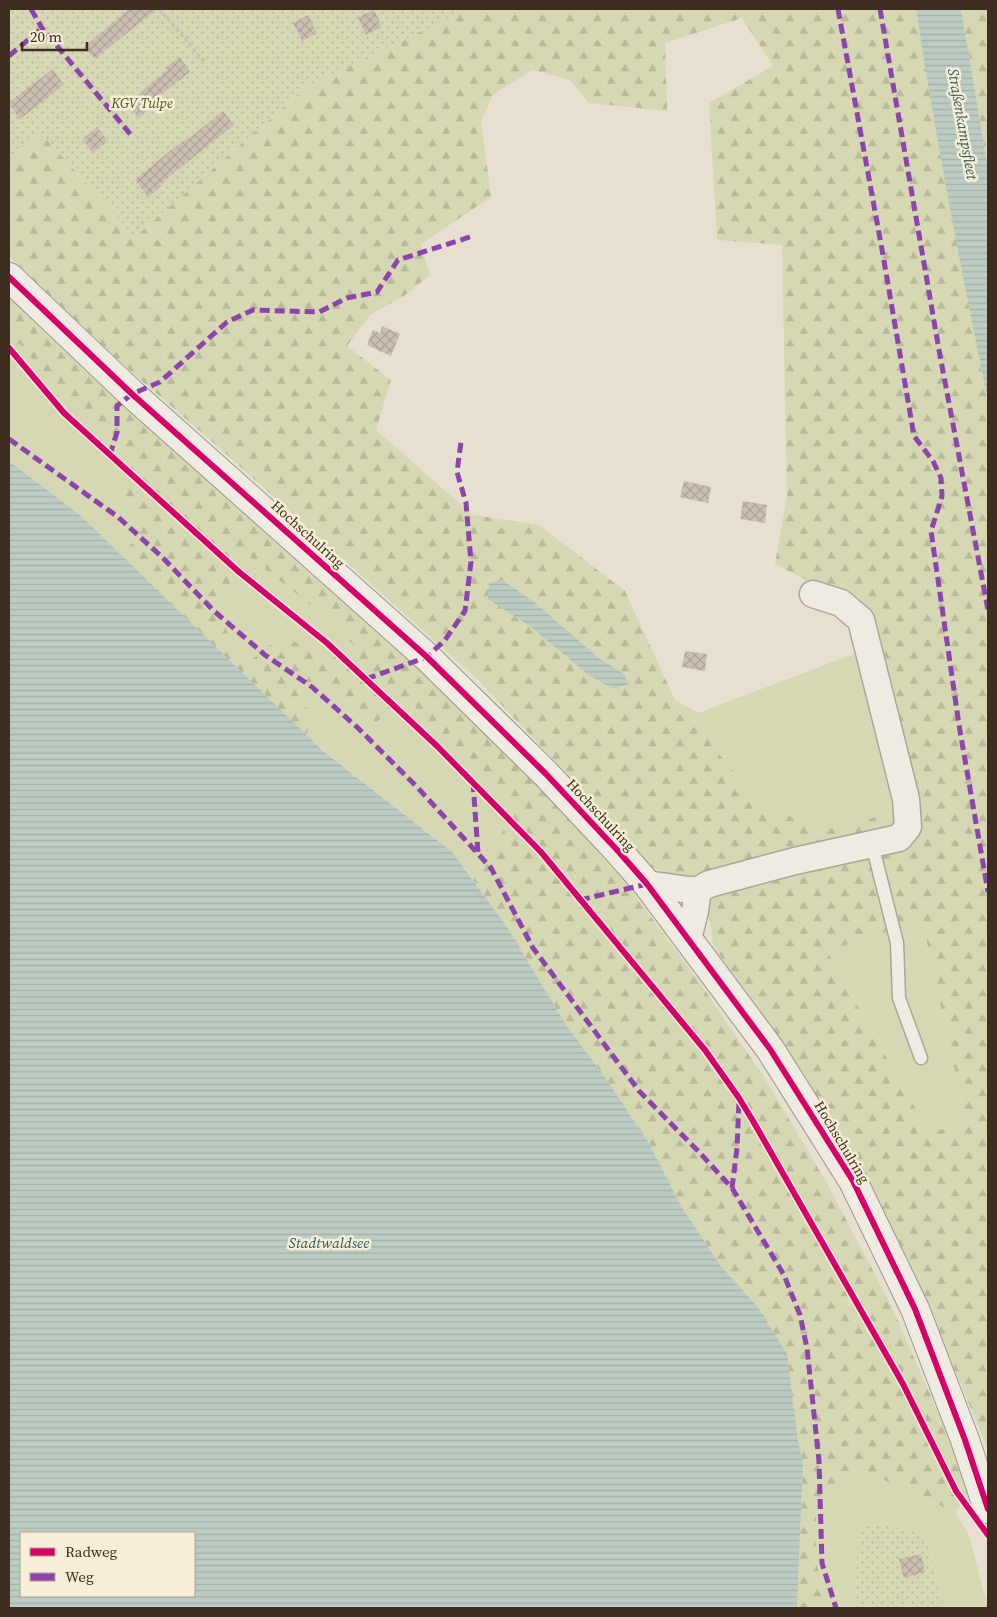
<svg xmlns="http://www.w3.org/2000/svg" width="997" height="1617" font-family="'Source Serif 4',serif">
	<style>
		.grass { fill: #d6d7b3 }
		.forest { fill: url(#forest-firs); fill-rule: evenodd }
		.park { fill: url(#park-dots) }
		.water { fill: url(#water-rules); fill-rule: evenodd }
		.building { fill: url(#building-cross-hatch) }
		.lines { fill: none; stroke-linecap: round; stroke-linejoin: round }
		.lane-casing { stroke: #ada599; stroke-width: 15 }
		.street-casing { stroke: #ada599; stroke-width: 29 }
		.secondary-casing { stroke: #9c958a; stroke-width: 30 }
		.path { stroke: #c8c2b9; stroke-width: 3; stroke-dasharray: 4 2.5; stroke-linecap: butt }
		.lane { stroke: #efebe3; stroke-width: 12 }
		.street { stroke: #efebe3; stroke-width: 26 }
		.secondary { stroke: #efebe3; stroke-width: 28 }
		.quiet { stroke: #8e44ad; stroke-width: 5; stroke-dasharray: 10 5; stroke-linecap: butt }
		.cycleway-casing { stroke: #f7eed8; stroke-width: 9 }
		.cycleway { stroke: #d6006c; stroke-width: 6 }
		.labels { text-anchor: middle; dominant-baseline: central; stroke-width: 5; stroke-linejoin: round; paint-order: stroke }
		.park-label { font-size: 14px; font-style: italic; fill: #4d5a26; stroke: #f7eed8 }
		.street-label { font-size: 14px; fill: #3d2e20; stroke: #f7eed8 }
		.water-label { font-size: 15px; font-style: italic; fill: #2f5d5a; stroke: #f7eed8 }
	</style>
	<defs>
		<pattern id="forest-firs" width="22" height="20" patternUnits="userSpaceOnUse" patternTransform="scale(1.25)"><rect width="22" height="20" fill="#d6d7b3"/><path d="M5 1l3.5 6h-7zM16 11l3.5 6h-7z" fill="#b9b99a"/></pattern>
		<pattern id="park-dots" width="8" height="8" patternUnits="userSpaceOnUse" patternTransform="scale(1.25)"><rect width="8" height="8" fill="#d6d7b3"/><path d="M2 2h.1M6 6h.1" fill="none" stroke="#b9b99a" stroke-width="1.8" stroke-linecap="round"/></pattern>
		<pattern id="water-rules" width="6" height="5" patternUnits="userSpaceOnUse" patternTransform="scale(1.25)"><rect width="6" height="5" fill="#bcccc2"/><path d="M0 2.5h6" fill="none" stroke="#a2b0a6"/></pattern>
		<pattern id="building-cross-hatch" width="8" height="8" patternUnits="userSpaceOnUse" patternTransform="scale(1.25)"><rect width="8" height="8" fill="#cbbfb2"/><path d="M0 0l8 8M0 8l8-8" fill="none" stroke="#afa499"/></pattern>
	</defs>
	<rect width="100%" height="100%" fill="#e7e0d1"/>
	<g class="grass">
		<path d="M 19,343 L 44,374 L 103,439 L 132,463 L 123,496 L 143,530 L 122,556 L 81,516 L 9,461 L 9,353 Z"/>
		<path d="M 233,543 L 330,620 L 356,647 L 323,663 L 267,646 L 251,660 L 233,646 L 217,606 L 230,583 Z"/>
		<path d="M 859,652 L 897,797 L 887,814 L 824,830 L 760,804 L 716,750 L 698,713 Z"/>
		<path d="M 318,681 L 370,729 L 388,711 L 407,699 L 514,813 L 473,880 L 452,852 L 323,750 L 307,736 L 309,713 L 292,685 Z"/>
		<path d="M 922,919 L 967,1126 L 928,1131 L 827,951 Z"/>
		<path d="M 843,1471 L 866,1472 L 955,1512 L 969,1535 L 988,1608 L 944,1608 L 925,1535 L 858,1525 L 856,1608 L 824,1608 L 821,1582 L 816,1561 L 816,1500 L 829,1499 Z"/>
	</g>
	<g class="forest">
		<path d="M 463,9 L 916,9 C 937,140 961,271 988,401 L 988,1449 L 935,1324 L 837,1128 L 772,1029 L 713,946 L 710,919 L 683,881 L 650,866 L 571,778 L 476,678 L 207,437 L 85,332 L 9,256 L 9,157 L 40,132 L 135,237 L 307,86 L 463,11 ZM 742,18 L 773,66 L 709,103 L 717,240 L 782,245 L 787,497 L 775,564 L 810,582 L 855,624 L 897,797 L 887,814 L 824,830 L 760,804 L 716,750 L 698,713 L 675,700 L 625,591 L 539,525 L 473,515 L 376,430 L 391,380 L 347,346 L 370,315 L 404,296 L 430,275 L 421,244 L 491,197 L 481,121 L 493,95 L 532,70 L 570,80 L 589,103 L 667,111 L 665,43 ZM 502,580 L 533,601 L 600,659 L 624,674 L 531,627 L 489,599 ZM 922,920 L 967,1126 L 928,1131 L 827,951 Z"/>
		<path d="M 961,9 L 988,9 L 988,169 Z"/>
		<path d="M 9,297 L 52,339 L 181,455 L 341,595 L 490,736 L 552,799 L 628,886 L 700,983 L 766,1080 L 828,1185 L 891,1305 L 947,1433 L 970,1496 L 955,1512 L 866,1472 L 843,1471 L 829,1499 L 816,1500 L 816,1561 L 821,1582 L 824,1608 L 797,1608 L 803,1463 L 757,1306 L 720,1265 L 681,1206 L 649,1143 L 608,1082 L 565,1023 L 507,927 L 473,880 L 514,813 L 407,699 L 388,711 L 370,729 L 318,681 L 292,685 L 310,713 L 307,736 L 122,556 L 142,530 L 123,496 L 132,463 L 103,439 L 44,374 L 19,343 L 9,353 ZM 233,544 L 330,620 L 355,647 L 323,663 L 290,638 L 267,646 L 251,660 L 233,646 L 217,606 L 230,583 Z"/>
	</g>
	<g class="park">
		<path d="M 9,9 L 463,9 L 464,11 L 307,86 L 135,237 L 40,132 L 9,157 Z"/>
		<path d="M 858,1524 L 884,1525 L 925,1535 L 944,1608 L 856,1608 Z"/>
	</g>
	<g class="water">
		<path d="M 916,9 L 961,9 L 988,169 L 988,401 C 961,271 936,140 916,9 Z"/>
		<path d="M 9,461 L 81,516 L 322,750 L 452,852 L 507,927 L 565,1023 L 608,1082 L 649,1143 L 681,1206 L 720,1265 L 757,1306 L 787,1354 L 798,1441 L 803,1463 L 797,1608 L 9,1608 ZM 21,1533 L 194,1533 L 194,1596 L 21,1596 Z"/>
		<path d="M 502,580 L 533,601 L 600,659 L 624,674 L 629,684 L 613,689 L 589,675 L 531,627 L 488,599 L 489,583 Z"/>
	</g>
	<g class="building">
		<path d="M 129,9 L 157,9 L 95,59 L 84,47 Z"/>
		<path d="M 374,10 L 382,27 L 366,35 L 358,17 Z"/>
		<path d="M 308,15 L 317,33 L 302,41 L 293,23 Z"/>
		<path d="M 180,57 L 190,72 L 153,101 L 155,103 L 139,118 L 127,104 L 167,70 L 165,68 Z"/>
		<path d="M 53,69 L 64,85 L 20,119 L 9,105 L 9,102 Z"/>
		<path d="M 223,111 L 234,125 L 160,184 L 162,186 L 148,197 L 135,180 L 171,150 L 186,139 L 187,140 Z"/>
		<path d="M 97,127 L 108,141 L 93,153 L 82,139 Z"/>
		<path d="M 382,326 L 400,334 L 391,356 L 367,345 L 373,330 L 380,333 Z"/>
		<path d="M 684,481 L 711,487 L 708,503 L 680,497 Z"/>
		<path d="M 743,501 L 767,505 L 765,523 L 740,519 Z"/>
		<path d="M 685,651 L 707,654 L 705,671 L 682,667 Z"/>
		<path d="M 921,1554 L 925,1572 L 904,1578 L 899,1559 Z"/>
	</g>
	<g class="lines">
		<g class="lane-casing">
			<path id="lane" d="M 872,844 L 897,943 L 899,998 L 921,1058"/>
		</g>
		<g class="street-casing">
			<g id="street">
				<path d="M 647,884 L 689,890 L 698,890 L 709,884 L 795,861 L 899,838 L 908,827 L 906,799 L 861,620 L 841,603 L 813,594"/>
				<path d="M 688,939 L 695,911 L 698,890"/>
			</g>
		</g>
		<g class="secondary-casing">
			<path id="secondary" d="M 9,277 L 132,394 L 427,657 L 546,774 L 619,852 L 647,884 L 770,1049 L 853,1181 L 915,1309 L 965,1440 L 988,1509"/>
		</g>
		<path class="path" d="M 159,9 L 205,62"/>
		<use href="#lane" class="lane"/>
		<use href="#street" class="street"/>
		<use href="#secondary" class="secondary"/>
		<g class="quiet">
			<path d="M 31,9 L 42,28 L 131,135"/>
			<path d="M 838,9 L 883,255 L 914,436 L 933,461 L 941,478 L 942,496 L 931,531 L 959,725 L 988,892"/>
			<path d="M 880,9 L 939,350 L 988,610"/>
			<path d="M 9,56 L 42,28"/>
			<path d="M 9,439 L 118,517 L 162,557 L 214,611 L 265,655 L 312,687 L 357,727 L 418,788 L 491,868 L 533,948 L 639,1091 L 699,1152 L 732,1188 L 784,1275 L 800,1315 L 807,1348 L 819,1461 L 822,1563 L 836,1608"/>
			<path d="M 110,455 L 117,432 L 117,406 L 132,394 L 160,382 L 227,322 L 253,310 L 319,312 L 347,298 L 377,292 L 398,260 L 473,236"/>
			<path d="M 366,679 L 427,657 L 445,640 L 465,611 L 471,562 L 466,503 L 457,472 L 461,442"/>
			<path d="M 473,782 L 478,853"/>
			<path d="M 580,900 L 647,884"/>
			<path d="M 732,1188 L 737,1148 L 739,1101"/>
		</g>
		<g class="cycleway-casing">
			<g id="cycleway">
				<path d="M 9,277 L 132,394 L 427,657 L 546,774 L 619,852 L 647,884 L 770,1049 L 853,1181 L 915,1309 L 965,1440 L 988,1509"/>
				<path d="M 9,348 L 64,413 L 239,572 L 327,643 L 437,746 L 541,852 L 705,1050 L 739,1098 L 753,1121 L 903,1384 L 956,1491 L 988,1535"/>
			</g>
		</g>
		<use href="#cycleway" class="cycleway"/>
	</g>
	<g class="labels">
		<g class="park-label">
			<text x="142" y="103">KGV Tulpe</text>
		</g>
		<g class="street-label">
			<text transform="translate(308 534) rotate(42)">Hochschulring</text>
			<text transform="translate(601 815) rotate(47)">Hochschulring</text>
			<text transform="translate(842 1142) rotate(59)">Hochschulring</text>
		</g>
		<g class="water-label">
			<text transform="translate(963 124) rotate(80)">Straßenkampsfleet</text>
			<text x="329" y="1242">Stadtwaldsee</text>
		</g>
	</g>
	<rect width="997" height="1617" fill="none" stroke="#3d2e20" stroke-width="20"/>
	<rect x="20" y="1532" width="175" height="65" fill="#f7eed8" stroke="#ada18e"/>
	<rect x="30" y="1548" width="25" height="8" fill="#d6006c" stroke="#ada18e"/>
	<text x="65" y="1557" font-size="15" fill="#3d2e20">Radweg</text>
	<rect x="30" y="1573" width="25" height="8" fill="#8e44ad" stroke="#ada18e"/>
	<text x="65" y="1582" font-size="15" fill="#3d2e20">Weg</text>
	<path d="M22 42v8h65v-8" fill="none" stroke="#3d2e20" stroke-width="2.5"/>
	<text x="30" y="42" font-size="15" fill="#3d2e20" stroke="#f7eed8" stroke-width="4" paint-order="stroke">20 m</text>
</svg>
